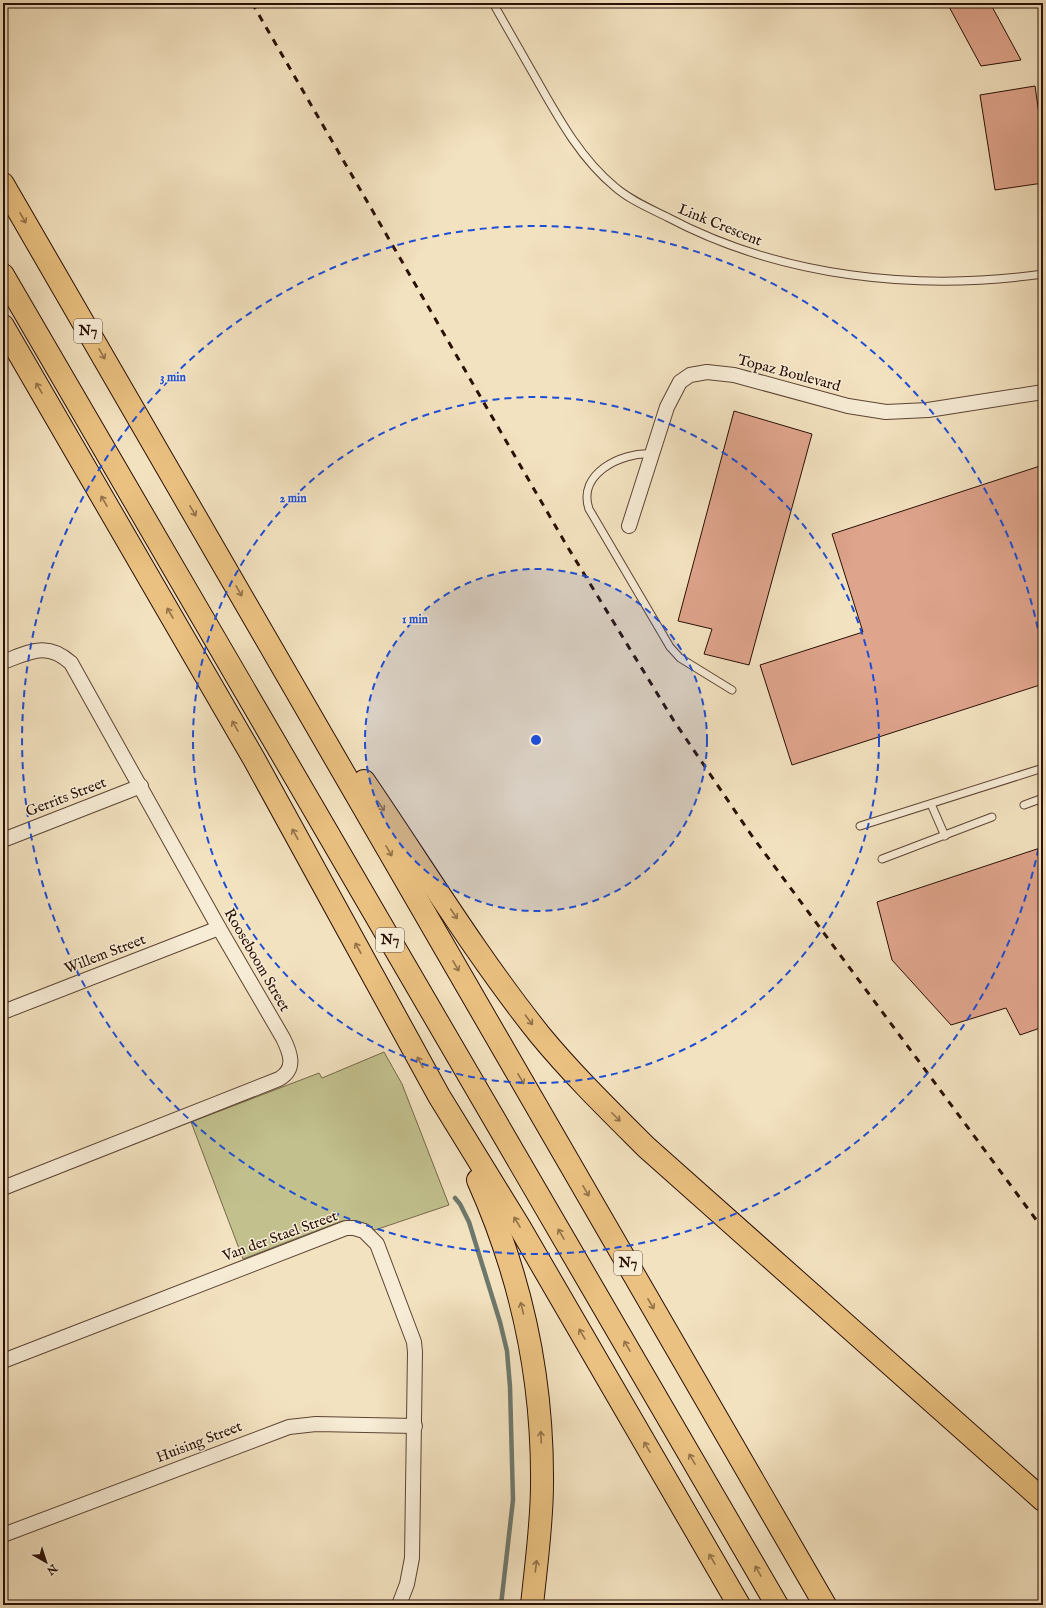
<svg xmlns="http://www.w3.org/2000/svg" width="1046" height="1608" font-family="'IM FELL English',serif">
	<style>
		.green { fill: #c2c18e; stroke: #766849 }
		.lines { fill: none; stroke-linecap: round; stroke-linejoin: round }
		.stream { stroke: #6d786c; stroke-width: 4.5 }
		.building { fill: #dfa48c; stroke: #290f04 }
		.service-casing { stroke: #5c4433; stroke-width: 9 }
		.minor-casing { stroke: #5c4433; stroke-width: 16 }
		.motorway-casing { stroke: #290f04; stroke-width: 24 }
		.service { stroke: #f7ecd6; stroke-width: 7 }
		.minor { stroke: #f7ecd6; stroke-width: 14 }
		.motorway { stroke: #eac180; stroke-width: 22 }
		.rail { stroke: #290f04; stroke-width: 3; stroke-dasharray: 7 7; stroke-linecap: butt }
		.oneway { stroke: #937148 }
		.ring { fill: none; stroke: #1d4ed8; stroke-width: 2; stroke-dasharray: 7 5 }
		.labels { text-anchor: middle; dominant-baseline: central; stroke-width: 3; stroke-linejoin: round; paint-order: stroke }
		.shield { fill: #f7ecd6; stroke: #675143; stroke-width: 1 }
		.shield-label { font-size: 14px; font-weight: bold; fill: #290f04 }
		.street-label { font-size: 15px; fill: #290f04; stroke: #f7ecd6 }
		.centre { fill: #1d4ed8; stroke: #f7ecd6; stroke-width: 2 }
		.ring-label { font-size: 12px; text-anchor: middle; font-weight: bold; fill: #1d4ed8; stroke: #f7ecd6; stroke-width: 3; stroke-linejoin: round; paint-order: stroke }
	</style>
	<rect width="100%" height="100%" fill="#f3e2c0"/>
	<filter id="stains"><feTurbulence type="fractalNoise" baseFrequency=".005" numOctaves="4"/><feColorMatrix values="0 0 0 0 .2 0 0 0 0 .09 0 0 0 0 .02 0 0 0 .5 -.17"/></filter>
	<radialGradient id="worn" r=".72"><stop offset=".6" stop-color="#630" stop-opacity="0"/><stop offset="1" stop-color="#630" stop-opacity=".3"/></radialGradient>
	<path class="green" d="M 384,1052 L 402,1084 L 449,1205 L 375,1230 L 360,1222 L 342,1221 L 243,1259 L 191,1122 L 319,1073 L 322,1078 Z"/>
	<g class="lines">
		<path class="stream" d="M 455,1198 L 460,1204 L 469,1222 L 500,1322 L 507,1351 L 510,1387 L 513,1500 L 501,1605"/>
	</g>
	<g class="building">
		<path d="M 947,3 L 990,3 L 1021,60 L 981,66 Z"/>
		<path d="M 1035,86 L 1043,142 L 1043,183 L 995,190 L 980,95 Z"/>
		<path d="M 734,411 L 812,434 L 749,665 L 704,654 L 712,629 L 678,621 Z"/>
		<path d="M 1043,465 L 1043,684 L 792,765 L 760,665 L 863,632 L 832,534 Z"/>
		<path d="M 1043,847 L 1043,1027 L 1020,1035 L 1006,1008 L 951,1025 L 892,960 L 877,902 Z"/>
	</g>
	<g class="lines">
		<g class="service-casing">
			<g id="service">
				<path d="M 493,3 C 508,29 523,56 538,82 C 559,119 581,159 615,187 C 630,200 649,208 667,217 C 780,277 917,292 1043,274"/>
				<path d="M 651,454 C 621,452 577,474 589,509 L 670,647 L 680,658 L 732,690"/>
				<path d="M 931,804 L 945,836"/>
				<path d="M 1024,805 L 1043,798"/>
				<path d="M 860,826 L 1043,768"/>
				<path d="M 882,859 L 992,817"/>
			</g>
		</g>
		<g class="minor-casing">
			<g id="minor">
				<path d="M 629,526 L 667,407 L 680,382 L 690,375 L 707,372 L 734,375 L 848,406 L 886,412 L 928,410 L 1043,392"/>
				<path d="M 3,662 C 30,652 47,641 71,663 L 219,928 L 283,1038 C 290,1052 297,1069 279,1079 L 3,1188"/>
				<path d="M 3,840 L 141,786"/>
				<path d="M 3,1012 L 219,928"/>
				<path d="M 3,1361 L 346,1228 L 354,1228 L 364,1231 L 377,1244 L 414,1342 L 415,1352 L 412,1558 L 407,1584 L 399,1605"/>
				<path d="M 3,1535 L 289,1427 L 316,1424 L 415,1426"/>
			</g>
		</g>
		<g class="motorway-casing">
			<g id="motorway">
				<path d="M 3,184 L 825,1605"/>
				<path d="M 3,275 L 777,1605"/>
				<path d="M 3,326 L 254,759 L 439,1096 L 519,1226 L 739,1605"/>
				<path d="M 364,781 C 422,866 476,955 540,1035 C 573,1075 610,1111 646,1147 L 1043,1500"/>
				<path d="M 478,1180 C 521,1276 543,1378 542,1484 C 542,1524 536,1565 532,1605"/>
			</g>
		</g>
		<use href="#service" class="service"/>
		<use href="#minor" class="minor"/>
		<use href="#motorway" class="motorway"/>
		<path class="rail" d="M 252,3 L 567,546 L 674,721 L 752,836 L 1043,1229"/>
	</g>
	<defs><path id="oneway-shaft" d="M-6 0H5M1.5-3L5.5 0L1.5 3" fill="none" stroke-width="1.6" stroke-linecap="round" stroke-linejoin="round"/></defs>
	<g class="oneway">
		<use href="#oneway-shaft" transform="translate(23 218) rotate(60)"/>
		<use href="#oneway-shaft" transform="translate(102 354) rotate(60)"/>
		<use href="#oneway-shaft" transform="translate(39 388) rotate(-120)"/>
		<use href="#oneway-shaft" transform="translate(104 501) rotate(-120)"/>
		<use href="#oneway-shaft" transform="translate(193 511) rotate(60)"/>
		<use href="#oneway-shaft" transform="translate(239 591) rotate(60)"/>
		<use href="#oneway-shaft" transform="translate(170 613) rotate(-120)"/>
		<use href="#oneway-shaft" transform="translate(235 726) rotate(-120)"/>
		<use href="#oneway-shaft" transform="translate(381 806) rotate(56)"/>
		<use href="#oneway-shaft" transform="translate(295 834) rotate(-119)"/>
		<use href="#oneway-shaft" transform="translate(389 851) rotate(60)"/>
		<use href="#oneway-shaft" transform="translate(454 914) rotate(56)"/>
		<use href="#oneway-shaft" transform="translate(358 948) rotate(-119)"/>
		<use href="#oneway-shaft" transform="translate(456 966) rotate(60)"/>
		<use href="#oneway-shaft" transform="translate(529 1020) rotate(53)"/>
		<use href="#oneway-shaft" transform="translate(420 1062) rotate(-119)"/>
		<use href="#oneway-shaft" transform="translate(521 1079) rotate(60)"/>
		<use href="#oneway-shaft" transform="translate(616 1117) rotate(45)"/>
		<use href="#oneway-shaft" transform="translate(586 1191) rotate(60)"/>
		<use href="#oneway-shaft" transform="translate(517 1222) rotate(-121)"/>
		<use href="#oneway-shaft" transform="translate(561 1234) rotate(-120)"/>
		<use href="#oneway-shaft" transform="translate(651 1304) rotate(60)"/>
		<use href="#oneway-shaft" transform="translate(522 1308) rotate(-104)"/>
		<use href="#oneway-shaft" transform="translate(582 1334) rotate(-120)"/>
		<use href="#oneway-shaft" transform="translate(627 1346) rotate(-120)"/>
		<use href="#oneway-shaft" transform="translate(541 1437) rotate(-93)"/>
		<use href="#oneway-shaft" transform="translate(647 1447) rotate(-120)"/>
		<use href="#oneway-shaft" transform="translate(692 1459) rotate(-120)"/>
		<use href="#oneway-shaft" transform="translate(712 1559) rotate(-120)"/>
		<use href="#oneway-shaft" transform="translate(536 1566) rotate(-83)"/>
		<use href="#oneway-shaft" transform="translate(758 1571) rotate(-120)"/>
	</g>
	<circle cx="536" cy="740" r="171" fill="#1d4ed8" fill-opacity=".12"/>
	<g class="ring">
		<circle cx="536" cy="740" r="171"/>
		<circle cx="536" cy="740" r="343"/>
		<path d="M1043 825A514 514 0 1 1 1043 655"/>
	</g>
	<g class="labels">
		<g class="shield">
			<rect x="74" y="319" width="28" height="24" rx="3"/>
			<rect x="376" y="928" width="28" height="24" rx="3"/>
			<rect x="614" y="1251" width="28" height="24" rx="3"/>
		</g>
		<g class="shield-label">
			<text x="88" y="331">N7</text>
			<text x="390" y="940">N7</text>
			<text x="628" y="1263">N7</text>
		</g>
		<g class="street-label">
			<text transform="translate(720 225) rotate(22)">Link Crescent</text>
			<text transform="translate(789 373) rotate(15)">Topaz Boulevard</text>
			<text transform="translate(66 797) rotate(-21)">Gerrits Street</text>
			<text transform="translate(105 954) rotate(-21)">Willem Street</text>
			<text transform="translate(257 960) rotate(60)">Rooseboom Street</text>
			<text transform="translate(280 1236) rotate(-20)">Van der Stael Street</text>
			<text transform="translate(199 1442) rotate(-21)">Huising Street</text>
		</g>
	</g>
	<circle cx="536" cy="740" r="6" class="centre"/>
	<g class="ring-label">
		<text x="173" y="381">3 min</text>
		<text x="293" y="502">2 min</text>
		<text x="415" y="623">1 min</text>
	</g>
	<rect width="1046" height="1608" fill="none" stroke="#f3e2c0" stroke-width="16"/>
	<rect x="4" y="4" width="1038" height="1600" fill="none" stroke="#290f04" stroke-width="2"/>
	<rect x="8" y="8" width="1030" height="1592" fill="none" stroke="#290f04"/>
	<g transform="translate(46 1562) rotate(141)" stroke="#f7ecd6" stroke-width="3" paint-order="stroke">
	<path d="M0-3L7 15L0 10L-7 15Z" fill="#290f04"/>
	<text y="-6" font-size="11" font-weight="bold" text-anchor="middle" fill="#290f04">N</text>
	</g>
	<rect width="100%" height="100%" filter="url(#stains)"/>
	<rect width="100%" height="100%" fill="url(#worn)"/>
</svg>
